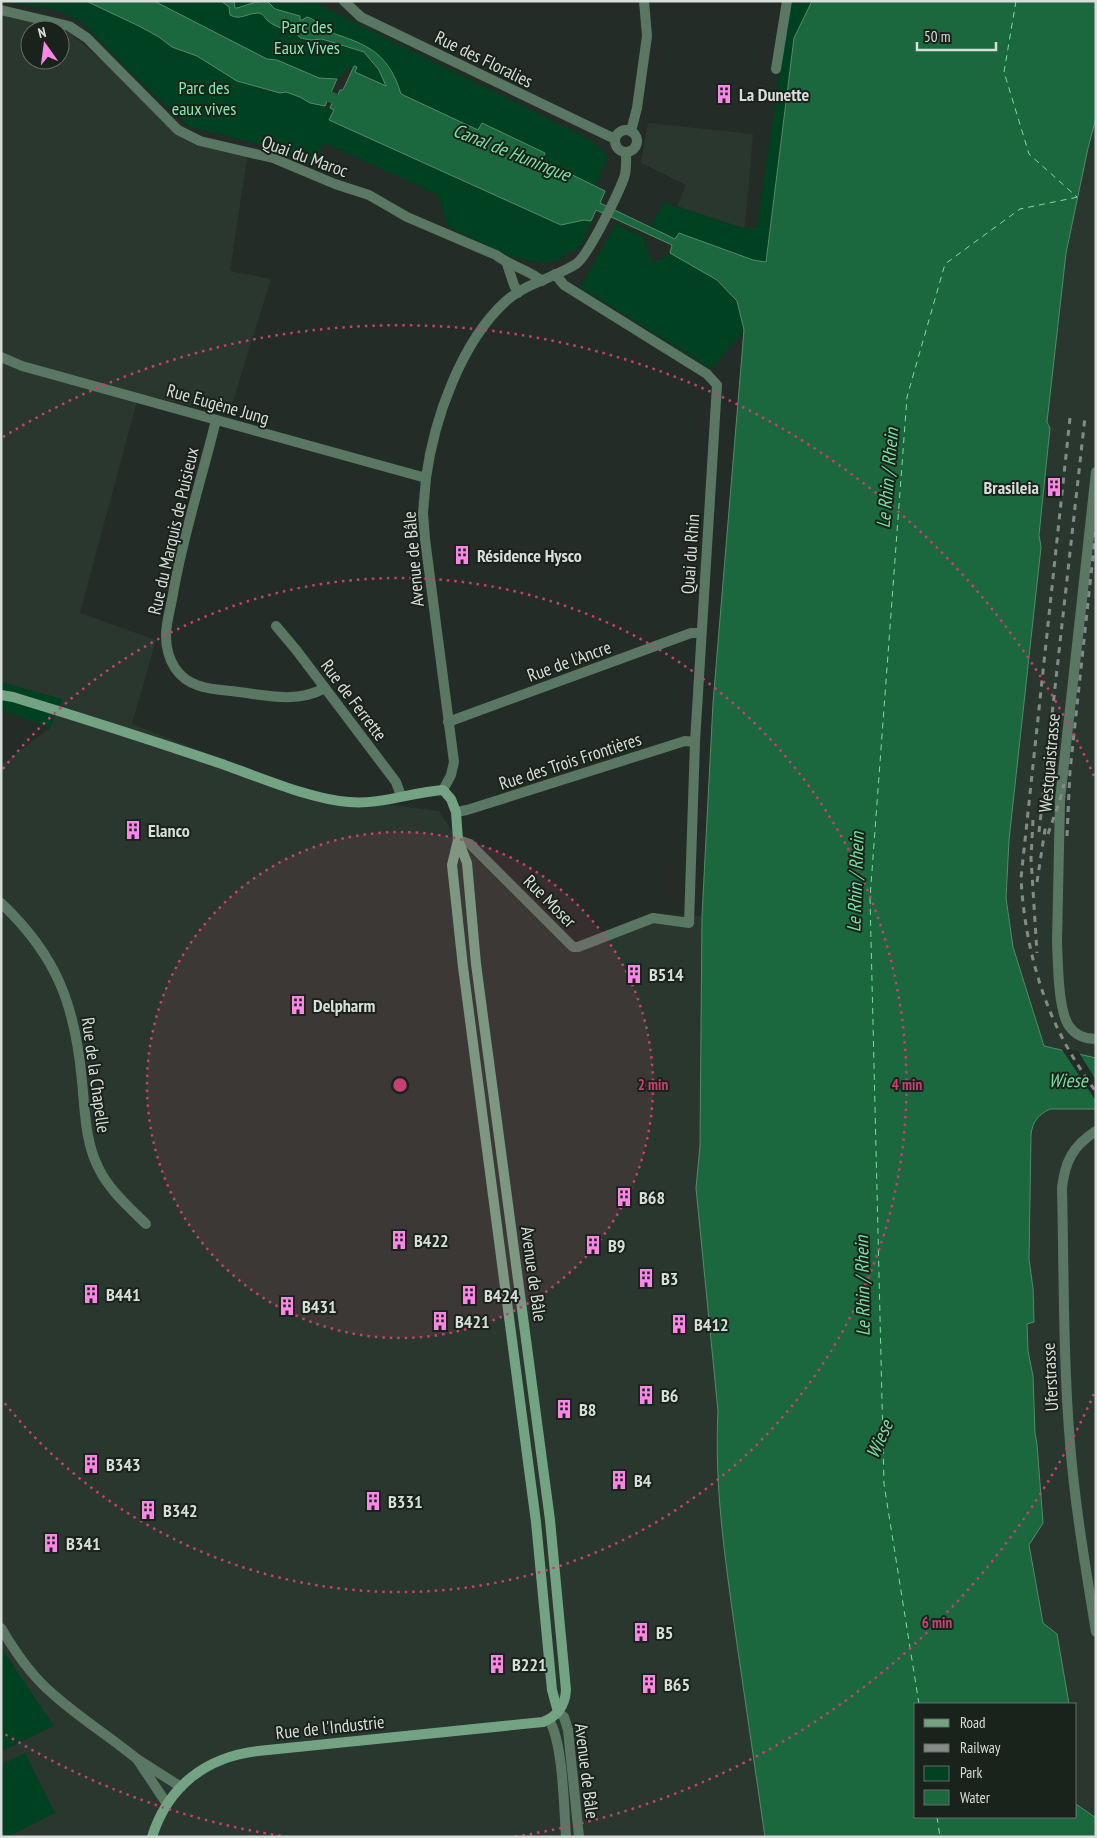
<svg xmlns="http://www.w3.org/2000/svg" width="1097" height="1838" font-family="'PT Sans Narrow',sans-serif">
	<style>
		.built { fill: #29372e; fill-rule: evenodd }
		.green { fill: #004121 }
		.water { fill: #1b683e; stroke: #548b6d }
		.pier { fill: #232c26 }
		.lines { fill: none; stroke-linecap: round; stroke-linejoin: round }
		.canal { stroke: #1b683e; stroke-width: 11 }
		.ferry { stroke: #7adfa0; stroke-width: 1; stroke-dasharray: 6 5; stroke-linecap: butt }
		.minor { stroke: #5a7763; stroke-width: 10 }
		.tertiary { stroke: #5a7763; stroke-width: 10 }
		.secondary { stroke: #74a384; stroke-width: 10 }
		.rail { stroke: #848b87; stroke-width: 3; stroke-dasharray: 6 6; stroke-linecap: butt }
		.ring { fill: none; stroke: #c64074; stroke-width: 2.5; stroke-dasharray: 2.5 5 }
		.labels { text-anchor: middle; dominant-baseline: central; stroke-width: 4; stroke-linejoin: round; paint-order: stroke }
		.park-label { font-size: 18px; fill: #84e9aa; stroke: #1a221c }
		.street-label { font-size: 18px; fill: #d8deda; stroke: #1a221c }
		.poi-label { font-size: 18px; font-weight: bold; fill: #d8deda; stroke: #1a221c; text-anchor: start }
		.water-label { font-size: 19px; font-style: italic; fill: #7adfa0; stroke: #1a221c }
		.centre { fill: #c64074; stroke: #1a221c; stroke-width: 2.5 }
		.ring-label { font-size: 15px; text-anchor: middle; font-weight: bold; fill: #c64074; stroke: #1a221c; stroke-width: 4; stroke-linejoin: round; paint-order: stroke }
	</style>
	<rect width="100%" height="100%" fill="#232c26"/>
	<g class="built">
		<path d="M 1,8 L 42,15 L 69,32 L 183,130 L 248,152 L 230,271 L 271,279 L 229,414 L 139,394 L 80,613 L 156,640 L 132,724 L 315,795 L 439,811 L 455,836 L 575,944 L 653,913 L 702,916 L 700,1146 L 696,1188 L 718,1411 L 716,1437 L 718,1474 L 725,1556 L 765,1837 L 1,1837 L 1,1751 L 53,1726 L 1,1648 L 1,765 L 50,728 L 62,700 L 1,682 ZM 30,30 L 60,30 L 60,60 L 30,60 Z"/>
		<path d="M 648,123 L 753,134 L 745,226 L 742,228 L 677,206 L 686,185 L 641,163 Z"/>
		<path d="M 1096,124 L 1096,1818 L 1076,1804 L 1076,1704 L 1069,1704 L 1057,1634 L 1043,1623 L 1029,1545 L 1043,1523 L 1037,1444 L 1035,1433 L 1033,1376 L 1028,1351 L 1027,1323 L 1034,1322 L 1033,1288 L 1029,1259 L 1031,1134 L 1044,1046 L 1013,947 L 1006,898 L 1007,860 L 1015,780 L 1041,547 L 1039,535 L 1050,428 L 1047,423 L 1064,266 L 1088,148 L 1094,125 Z"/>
	</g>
	<g class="green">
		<path d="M 1,1 L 86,1 L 139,26 L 159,37 L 172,47 L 197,56 L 260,89 L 280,93 L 286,92 L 300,97 L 310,103 L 334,109 L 330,120 L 561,225 L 584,220 L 591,221 L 582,245 L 558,260 L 542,264 L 511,256 L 460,233 L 448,226 L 438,195 L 327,144 L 322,145 L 316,166 L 266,146 L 189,127 L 127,69 L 82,22 L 57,10 Z"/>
		<path d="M 154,1 L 312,1 L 587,138 L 600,148 L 608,157 L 595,187 L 542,160 L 545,153 L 482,123 L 478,130 L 349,68 L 337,79 L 319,78 L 277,60 L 267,59 Z"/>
		<path d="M 790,1 L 812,1 L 794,38 L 766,262 L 753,260 L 679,233 L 676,239 L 651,227 L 663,202 L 742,228 L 757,228 Z"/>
		<path d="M 616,224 L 644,237 L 652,264 L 670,253 L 717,280 L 737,301 L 744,330 L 712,369 L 580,287 Z"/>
		<path d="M 1,682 L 62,699 L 50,728 L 1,710 Z"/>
		<path d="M 1,1648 L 54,1726 L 1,1751 Z"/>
		<path d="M 25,1753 L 55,1813 L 7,1837 L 1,1837 L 1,1765 Z"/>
	</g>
	<g class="water">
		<path d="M 86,1 L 154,1 L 267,59 L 277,60 L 319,78 L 337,79 L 325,106 L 310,103 L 300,97 L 286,92 L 280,93 L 237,81 L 197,56 L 172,47 L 159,37 L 139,26 Z"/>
		<path d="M 221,1 L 234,1 L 235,8 L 237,8 L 256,2 L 267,1 L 275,9 L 300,16 L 300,20 L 302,20 L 307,17 C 313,19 319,22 320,29 C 362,43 387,48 401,94 L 478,130 L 482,123 L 545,153 L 542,160 L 605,191 L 600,203 L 675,239 L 679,233 L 753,260 L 766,262 L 794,38 L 812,1 L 1096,1 L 1096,118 L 1088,148 L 1066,253 L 1047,422 L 1050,428 L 1039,535 L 1041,547 L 1009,840 L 1006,898 L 1013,947 L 1044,1046 L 1096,1058 L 1096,1109 L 1050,1109 C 1038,1115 1033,1121 1031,1134 L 1029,1259 L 1033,1288 L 1034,1322 L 1027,1324 L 1028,1351 L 1033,1376 L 1035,1433 L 1037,1444 L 1043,1523 L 1029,1545 L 1043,1623 L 1057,1634 L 1069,1704 L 916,1704 L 916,1817 L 1076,1817 L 1076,1804 L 1096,1818 L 1096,1837 L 765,1837 C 755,1768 745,1699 735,1630 C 725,1558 714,1484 718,1411 L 696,1188 L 700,1146 L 702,916 L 713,703 L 744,330 L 737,301 L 717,280 L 670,253 L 672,245 L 596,210 L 591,221 L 584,220 L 561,225 L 329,120 L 334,110 L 330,108 L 333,101 L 337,103 L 340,98 L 337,97 L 340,90 L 343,90 L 354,66 L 357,67 L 355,72 L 386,86 L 379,70 L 364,52 L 322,39 L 310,40 L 301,38 L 298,36 L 300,30 L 298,28 L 287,28 L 285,30 C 279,27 272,25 267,20 C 264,17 263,13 258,13 C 247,13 240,21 230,15 L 229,7 Z"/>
	</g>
	<path class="pier" d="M 1061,1048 L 1078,1051 L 1096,1080 L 1096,1101 Z"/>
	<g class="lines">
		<path class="canal" d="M 315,90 L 351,106"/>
		<g class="ferry">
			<path d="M 1016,1 L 1004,72 L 1029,154 L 1077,197"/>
			<path d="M 919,1704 L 884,1484 L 870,898 L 907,397 L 945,264 L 1020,209 L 1078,197"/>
			<path d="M 937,1817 L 940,1837"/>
		</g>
		<g class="minor">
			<path d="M 344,1 L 361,17 L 615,139"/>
			<path d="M 1,10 L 69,26 L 87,38 L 178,130 L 200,141 L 273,158 L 335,184 L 369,195 L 407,217 L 496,255 C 510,266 527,269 542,281"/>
			<path d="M 776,69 L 787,1"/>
			<circle cx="626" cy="141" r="11"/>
			<path d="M 631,131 L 637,108 L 647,36 L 644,1"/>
			<path d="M 507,264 L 514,285 L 518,293"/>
			<path d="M 1,357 L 22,366 L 426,478 C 434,419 461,342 506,301 C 526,283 554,278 576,264 C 588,256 618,194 624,178 C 627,170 626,160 626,152"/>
			<path d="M 216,420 C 202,478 183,535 173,594 C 171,607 166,622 166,635 C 166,647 169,659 175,668 C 188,688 211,689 232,691 C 264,695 296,704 325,688"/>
			<path d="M 1096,472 L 1060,800 L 1057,942 C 1058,963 1058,1010 1069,1026 C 1075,1035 1085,1039 1096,1039"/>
			<path d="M 276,626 L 297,651 L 396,782 L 401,796"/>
			<path d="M 448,722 L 691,633 L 701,633"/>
			<path d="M 456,812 L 467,810 L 685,741 L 695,742"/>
			<path d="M 458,840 L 470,844 L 573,947 L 578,947 L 653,918 L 689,923 L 695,742 L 717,385 L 707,374 L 564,285 L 555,274"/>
			<path d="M 1,903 C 57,956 75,1005 82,1081 C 85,1111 85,1142 99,1169 C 110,1191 129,1207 146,1224"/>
			<path d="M 1096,1131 C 1073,1146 1065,1161 1062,1188 C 1064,1273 1063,1358 1070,1443 C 1075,1507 1086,1570 1096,1632"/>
			<path d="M 1,1628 C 15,1652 32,1677 54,1695 C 80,1718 110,1737 137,1759"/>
			<path d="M 558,1712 L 564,1717 L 568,1730 L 579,1837"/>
			<path d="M 549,1720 C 563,1742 564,1808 566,1837"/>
			<path d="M 167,1804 L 137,1759 L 181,1787"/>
		</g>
		<path class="tertiary" d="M 426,478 L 423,513 L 425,539 L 454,762 L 451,775 L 443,790"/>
		<g class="secondary">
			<path d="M 1,695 L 13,697 C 82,718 151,740 219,763 C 257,776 309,799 349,802 C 380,805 412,792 443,790 L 451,799 L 456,812 L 458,840 L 467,863 L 476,964 L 550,1520 L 566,1690 C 565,1706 558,1716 543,1722 L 258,1751 C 206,1757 168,1786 152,1837"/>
			<path d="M 458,840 L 452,865 L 463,967 L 525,1439 L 536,1522 L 552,1690 L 558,1712"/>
		</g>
		<g class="rail">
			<path d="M 1070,418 L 1021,878 C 1024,935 1038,993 1065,1043 C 1074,1060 1085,1076 1096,1092"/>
			<path d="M 1033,820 L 1031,858 L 1037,953"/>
			<path d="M 1039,832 L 1085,417"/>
			<path d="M 1048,834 L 1060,800 L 1064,784"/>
			<path d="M 1067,836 L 1070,771 L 1096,528"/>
			<path d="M 1037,882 L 1046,823"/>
		</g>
	</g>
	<circle cx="400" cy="1085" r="253" fill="#c64074" fill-opacity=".12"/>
	<g class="ring">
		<circle cx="400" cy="1085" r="253"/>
		<path d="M3 769A507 507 0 1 1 3 1401"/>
		<path d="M1094 1394A760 760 0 0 1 512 1837M288 1837A760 760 0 0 1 3 1733M3 437A760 760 0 0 1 1094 776"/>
	</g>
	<defs>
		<g id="building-bare" transform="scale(1.5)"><path d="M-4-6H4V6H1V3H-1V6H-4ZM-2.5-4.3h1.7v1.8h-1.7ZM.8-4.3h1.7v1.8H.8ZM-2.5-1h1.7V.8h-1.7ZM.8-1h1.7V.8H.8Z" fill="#fb86e5" stroke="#1a221c" stroke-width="2.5" paint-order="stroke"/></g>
	</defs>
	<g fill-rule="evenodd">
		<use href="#building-bare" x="724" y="94"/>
		<use href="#building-bare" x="1054" y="487"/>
		<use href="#building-bare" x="462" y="555"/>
		<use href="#building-bare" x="133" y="830"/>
		<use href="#building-bare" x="634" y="974"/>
		<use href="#building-bare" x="298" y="1005"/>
		<use href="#building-bare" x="624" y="1197"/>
		<use href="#building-bare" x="399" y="1240"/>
		<use href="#building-bare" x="593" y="1245"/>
		<use href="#building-bare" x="646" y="1278"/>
		<use href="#building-bare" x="91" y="1294"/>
		<use href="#building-bare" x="469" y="1295"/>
		<use href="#building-bare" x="287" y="1306"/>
		<use href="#building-bare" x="440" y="1321"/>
		<use href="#building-bare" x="679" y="1324"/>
		<use href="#building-bare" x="646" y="1395"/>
		<use href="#building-bare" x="564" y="1409"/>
		<use href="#building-bare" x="91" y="1464"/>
		<use href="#building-bare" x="619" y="1480"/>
		<use href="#building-bare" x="373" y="1501"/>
		<use href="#building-bare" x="148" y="1510"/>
		<use href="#building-bare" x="51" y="1543"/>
		<use href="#building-bare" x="641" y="1632"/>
		<use href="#building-bare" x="497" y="1664"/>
		<use href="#building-bare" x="649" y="1684"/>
	</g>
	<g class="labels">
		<g class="park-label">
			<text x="307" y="26">Parc des<tspan x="307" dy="21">Eaux Vives</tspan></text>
			<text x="204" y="87">Parc des<tspan x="204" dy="21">eaux vives</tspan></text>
		</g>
		<g class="street-label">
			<text transform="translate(484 59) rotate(26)">Rue des Floralies</text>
			<text transform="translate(305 156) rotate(20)">Quai du Maroc</text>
			<text transform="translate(218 404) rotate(16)">Rue Eugène Jung</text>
			<text transform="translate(173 531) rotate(-77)">Rue du Marquis de Puisieux</text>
			<text transform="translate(690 554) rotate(-86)">Quai du Rhin</text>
			<text transform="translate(413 559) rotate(-95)">Avenue de Bâle</text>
			<text transform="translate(569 661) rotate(-20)">Rue de l'Ancre</text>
			<text transform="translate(354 700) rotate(53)">Rue de Ferrette</text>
			<text transform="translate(570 761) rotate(-18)">Rue des Trois Frontières</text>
			<text transform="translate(1049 763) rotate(-85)">Westquaistrasse</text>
			<text transform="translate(550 901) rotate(45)">Rue Moser</text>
			<text transform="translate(96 1075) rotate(82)">Rue de la Chapelle</text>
			<text transform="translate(534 1274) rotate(82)">Avenue de Bâle</text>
			<text transform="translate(1050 1377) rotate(-93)">Uferstrasse</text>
			<text transform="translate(330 1727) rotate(-6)">Rue de l'Industrie</text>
			<text transform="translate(587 1771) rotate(83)">Avenue de Bâle</text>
		</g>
		<g class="poi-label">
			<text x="739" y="94">La Dunette</text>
			<text x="1039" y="487" text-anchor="end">Brasileia</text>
			<text x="477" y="555">Résidence Hysco</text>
			<text x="148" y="830">Elanco</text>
			<text x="649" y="974">B514</text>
			<text x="313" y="1005">Delpharm</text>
			<text x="639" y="1197">B68</text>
			<text x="414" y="1240">B422</text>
			<text x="608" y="1245">B9</text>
			<text x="661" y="1278">B3</text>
			<text x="106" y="1294">B441</text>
			<text x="484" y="1295">B424</text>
			<text x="302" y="1306">B431</text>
			<text x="455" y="1321">B421</text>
			<text x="694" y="1324">B412</text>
			<text x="661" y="1395">B6</text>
			<text x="579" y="1409">B8</text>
			<text x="106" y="1464">B343</text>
			<text x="634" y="1480">B4</text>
			<text x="388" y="1501">B331</text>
			<text x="163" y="1510">B342</text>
			<text x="66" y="1543">B341</text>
			<text x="656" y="1632">B5</text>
			<text x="512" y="1664">B221</text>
			<text x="664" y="1684">B65</text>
		</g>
		<g class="water-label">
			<text transform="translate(512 152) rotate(22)">Canal de Huningue</text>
			<text transform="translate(887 478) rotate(-85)">Le Rhin / Rhein</text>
			<text transform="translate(855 882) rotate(-88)">Le Rhin / Rhein</text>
			<text x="1068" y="1080">Wiese</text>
			<text transform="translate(862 1286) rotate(-91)">Le Rhin / Rhein</text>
			<text transform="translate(879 1439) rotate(-66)">Wiese</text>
		</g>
	</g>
	<circle cx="400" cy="1085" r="8" class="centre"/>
	<g class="ring-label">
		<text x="653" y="1090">2 min</text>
		<text x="907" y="1090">4 min</text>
		<text x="937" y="1628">6 min</text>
	</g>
	<rect width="1097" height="1838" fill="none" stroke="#d8deda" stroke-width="5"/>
	<rect x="914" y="1703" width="162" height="115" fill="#1a221c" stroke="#666d68"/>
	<rect x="924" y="1719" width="25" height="8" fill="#74a384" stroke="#666d68"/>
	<text x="960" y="1728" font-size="15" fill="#d8deda">Road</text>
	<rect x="924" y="1744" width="25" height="8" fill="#848b87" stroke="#666d68"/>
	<text x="960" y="1753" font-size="15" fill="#d8deda">Railway</text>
	<rect x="924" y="1766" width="25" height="15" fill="#004121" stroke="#666d68"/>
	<text x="960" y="1778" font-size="15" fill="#d8deda">Park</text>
	<rect x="924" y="1790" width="25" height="15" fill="#1b683e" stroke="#666d68"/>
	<text x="960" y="1803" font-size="15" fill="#d8deda">Water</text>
	<g transform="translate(45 45) rotate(346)"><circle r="24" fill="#1a221c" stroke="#666d68"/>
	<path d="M0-4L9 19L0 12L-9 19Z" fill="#fb86e5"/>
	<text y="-8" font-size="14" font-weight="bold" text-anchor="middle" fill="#d8deda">N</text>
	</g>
	<path d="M917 42v8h79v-8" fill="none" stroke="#d8deda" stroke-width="2.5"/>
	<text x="924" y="42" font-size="15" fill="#d8deda" stroke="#1a221c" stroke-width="4" paint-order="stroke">50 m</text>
</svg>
